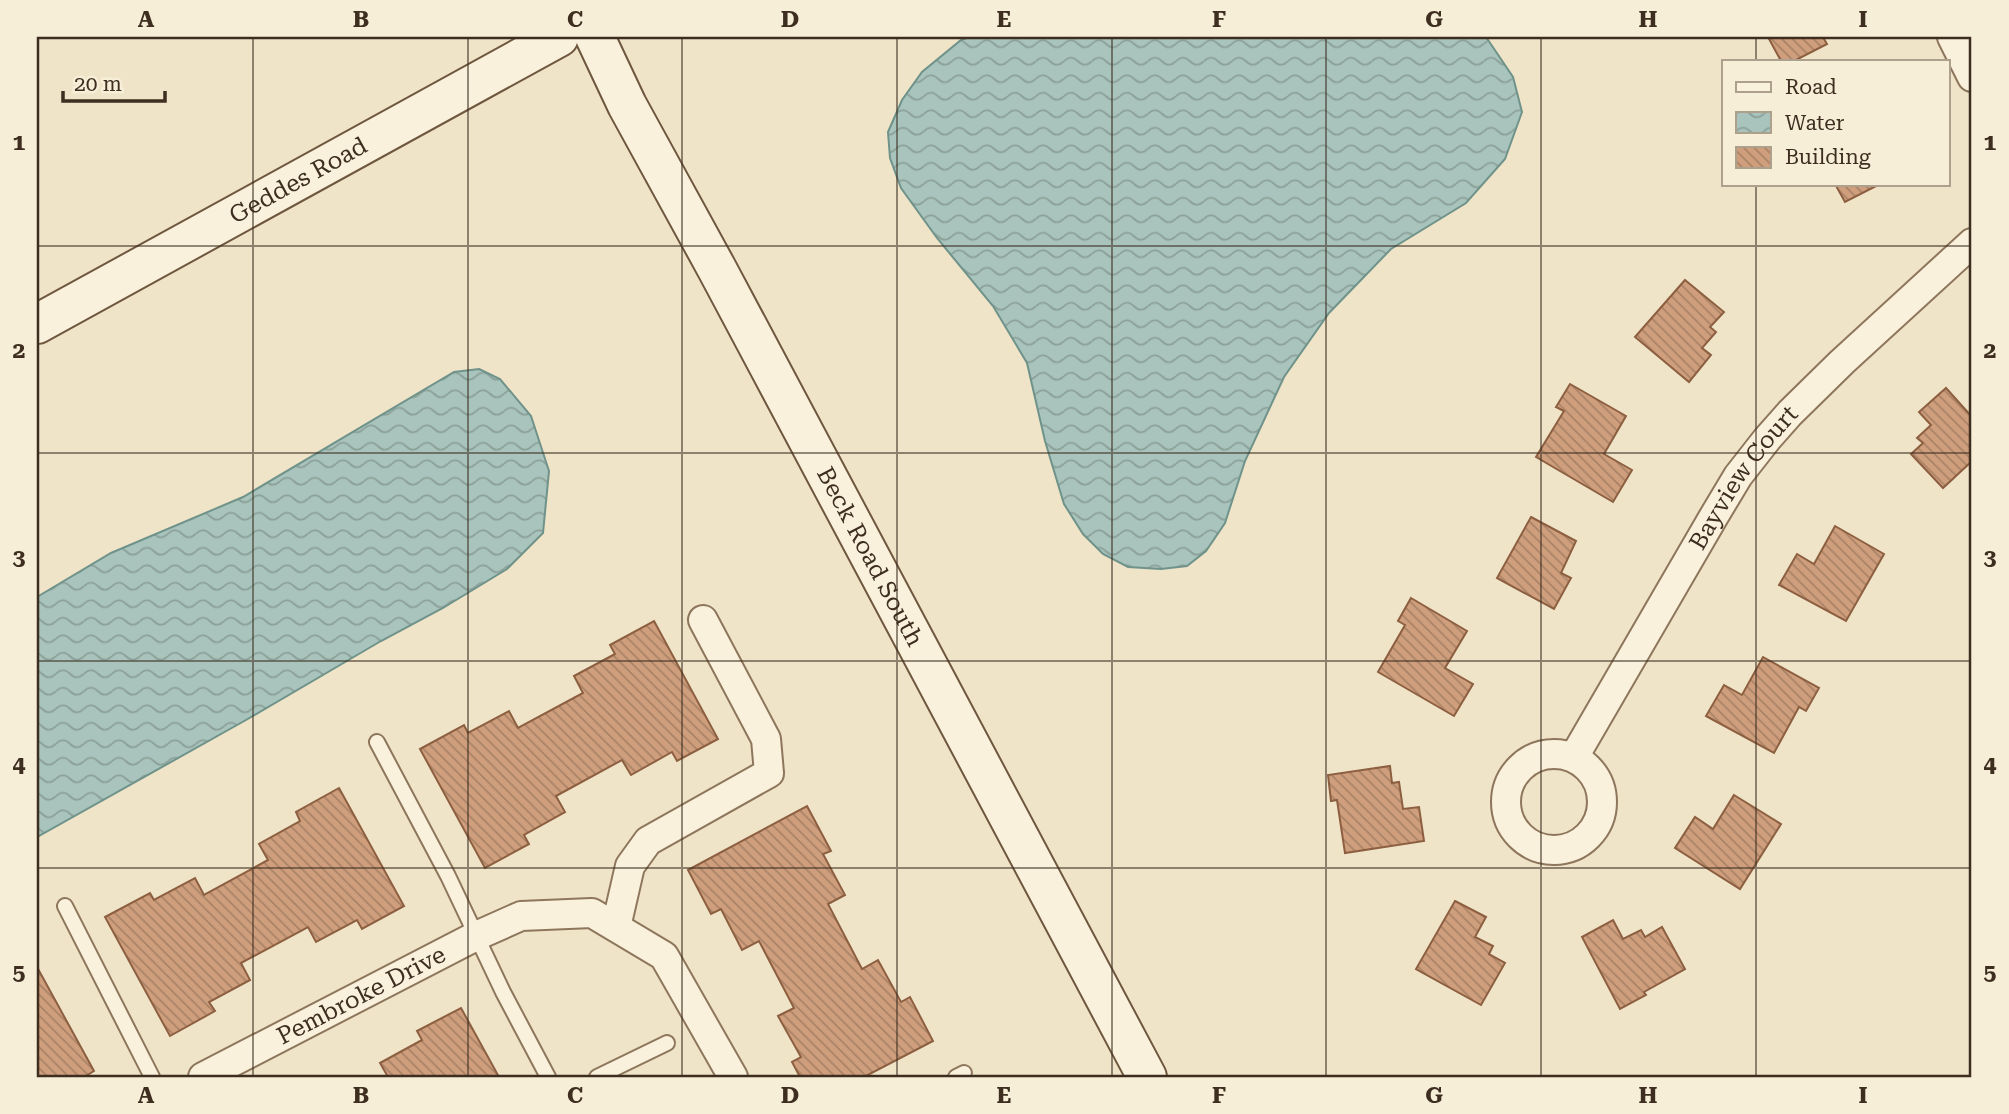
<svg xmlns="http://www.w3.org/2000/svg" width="2009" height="1114" font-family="'Roboto Serif',serif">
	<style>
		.water { fill: url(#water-waves); stroke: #6f938a; stroke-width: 2 }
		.building { fill: url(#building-back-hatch); stroke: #8d5f41; stroke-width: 2 }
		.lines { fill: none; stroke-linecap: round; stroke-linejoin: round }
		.service-casing { stroke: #8d765c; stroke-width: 18 }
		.minor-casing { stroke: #8d765c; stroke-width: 32 }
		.secondary-casing { stroke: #6f573f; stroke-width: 42 }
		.service { stroke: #faf1dc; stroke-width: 14 }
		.minor { stroke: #faf1dc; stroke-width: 28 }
		.secondary { stroke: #faf1dc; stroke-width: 38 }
		.grid { fill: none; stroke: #3d2e20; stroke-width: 2; stroke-opacity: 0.55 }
		.labels { text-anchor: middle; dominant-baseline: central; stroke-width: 5; stroke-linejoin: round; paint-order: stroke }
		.street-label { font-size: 24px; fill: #3d2e20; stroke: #f7eed8 }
		.neatline { fill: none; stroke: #3d2e20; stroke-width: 2.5 }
		.grid-label { font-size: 23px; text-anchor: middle; font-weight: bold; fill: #3d2e20 }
	</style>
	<defs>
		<pattern id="water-waves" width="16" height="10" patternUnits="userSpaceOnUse" patternTransform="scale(1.75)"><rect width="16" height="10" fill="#a9c4bc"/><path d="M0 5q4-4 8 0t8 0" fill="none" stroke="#8ba098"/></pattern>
		<pattern id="building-back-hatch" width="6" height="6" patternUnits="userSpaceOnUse" patternTransform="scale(1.75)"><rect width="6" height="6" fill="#cf9f7d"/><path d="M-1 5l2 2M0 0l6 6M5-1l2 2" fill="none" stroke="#a98266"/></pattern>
	</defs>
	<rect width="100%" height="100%" fill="#f0e4c8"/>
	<g class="water">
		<path d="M 970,37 L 1486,37 L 1513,77 L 1522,112 L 1505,159 L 1466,203 L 1391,249 L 1329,313 L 1284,377 L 1245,461 L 1225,523 L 1206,551 L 1187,566 L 1161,569 L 1128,567 L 1103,554 L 1083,534 L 1064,504 L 1045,441 L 1027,363 L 993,306 L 937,238 L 901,188 L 890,158 L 888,132 L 902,100 L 922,72 L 961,40 Z"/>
		<path d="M 479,369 L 500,379 L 531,416 L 549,471 L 543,533 L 507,569 L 443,608 L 381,641 L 246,720 L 37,837 L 37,597 L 111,553 L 243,497 L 454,372 Z"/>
	</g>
	<g class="building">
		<path d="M 1768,37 L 1823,37 L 1827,44 L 1794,61 L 1781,61 Z"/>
		<path d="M 1835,184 L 1880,184 L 1845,202 Z"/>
		<path d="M 1685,280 L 1724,312 L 1710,327 L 1716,332 L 1702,348 L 1711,355 L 1689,382 L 1635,337 Z"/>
		<path d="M 1570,384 L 1626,416 L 1604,454 L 1632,470 L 1613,502 L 1536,457 L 1564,411 L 1556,407 Z"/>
		<path d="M 1946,388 L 1972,417 L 1972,461 L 1943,488 L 1911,454 L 1923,443 L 1917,438 L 1931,425 L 1919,412 Z"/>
		<path d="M 1531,517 L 1576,541 L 1561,573 L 1571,578 L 1554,609 L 1497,578 Z"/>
		<path d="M 1835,526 L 1884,554 L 1846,621 L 1779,585 L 1797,554 L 1814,564 Z"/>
		<path d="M 1411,598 L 1467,631 L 1445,668 L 1473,684 L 1454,716 L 1378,672 L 1405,625 L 1398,621 Z"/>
		<path d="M 654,621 L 718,739 L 677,761 L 672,752 L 631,775 L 622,760 L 556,796 L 565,812 L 524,835 L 529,844 L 485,868 L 420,749 L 464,725 L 468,733 L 509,711 L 518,728 L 583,693 L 574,676 L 615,654 L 610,645 Z"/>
		<path d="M 1763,657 L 1819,688 L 1806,711 L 1799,707 L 1774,753 L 1706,716 L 1724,685 L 1742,695 Z"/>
		<path d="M 1390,766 L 1392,783 L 1399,782 L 1403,809 L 1419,807 L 1424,841 L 1345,853 L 1337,800 L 1331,801 L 1328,775 Z"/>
		<path d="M 339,788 L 404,906 L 362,929 L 357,920 L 316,942 L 308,927 L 241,963 L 250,980 L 209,1002 L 215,1011 L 170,1036 L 105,917 L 150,893 L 154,900 L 195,878 L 204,895 L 268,860 L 259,844 L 300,821 L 296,812 Z"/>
		<path d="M 1734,795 L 1781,824 L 1740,889 L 1675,848 L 1695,817 L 1713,829 Z"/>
		<path d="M 807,806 L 831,851 L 823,854 L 845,895 L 828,904 L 862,969 L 878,960 L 901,1002 L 910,997 L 933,1041 L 864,1077 L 800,1077 L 792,1062 L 801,1057 L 778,1016 L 794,1008 L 759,941 L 742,950 L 721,909 L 711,914 L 688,870 Z"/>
		<path d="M 1455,901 L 1486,917 L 1475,937 L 1493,946 L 1489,954 L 1505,963 L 1481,1005 L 1416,969 Z"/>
		<path d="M 1613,920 L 1623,939 L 1641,930 L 1645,937 L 1662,927 L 1685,969 L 1644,992 L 1646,995 L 1620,1009 L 1582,937 Z"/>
		<path d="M 37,967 L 94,1071 L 84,1077 L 37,1077 Z"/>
		<path d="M 461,1008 L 499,1077 L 388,1077 L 380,1063 L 422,1040 L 417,1031 Z"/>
	</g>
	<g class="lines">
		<g class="service-casing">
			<g id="service">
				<path d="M 377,742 L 448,876 L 503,992 L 548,1077"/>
				<path d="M 65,906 L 152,1077"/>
				<path d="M 597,1077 L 667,1043"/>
				<path d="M 956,1077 L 964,1073"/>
			</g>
		</g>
		<g class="minor-casing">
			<g id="minor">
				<path d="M 1952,37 L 1972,77"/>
				<circle cx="1554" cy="802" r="48"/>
				<path id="s1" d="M 1574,757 L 1714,516 L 1738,476 L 1767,439 L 1790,413 L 1842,362 L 1972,243"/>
				<path d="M 616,927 L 630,866 L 648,841 L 769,773 L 766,739 L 703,620"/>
				<path id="s2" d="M 203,1077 L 476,936 L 521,916 L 592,913 L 664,956 L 733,1077"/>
			</g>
		</g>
		<g class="secondary-casing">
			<g id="secondary">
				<path id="s3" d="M 595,37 L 627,105 L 717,269 L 1147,1077"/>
				<path id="s4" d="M 37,324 L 559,37"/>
			</g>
		</g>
		<use href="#service" class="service"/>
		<use href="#minor" class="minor"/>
		<use href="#secondary" class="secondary"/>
	</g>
	<path class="grid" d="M 253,37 L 253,1077M 468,37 L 468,1077M 682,37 L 682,1077M 897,37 L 897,1077M 1112,37 L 1112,1077M 1326,37 L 1326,1077M 1541,37 L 1541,1077M 1756,37 L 1756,61M 1756,184 L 1756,1077M 37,246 L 1972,246M 37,453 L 1972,453M 37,661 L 1972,661M 37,868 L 1972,868"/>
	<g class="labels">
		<g class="street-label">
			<text stroke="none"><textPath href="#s4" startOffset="298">Geddes Road</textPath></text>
			<text stroke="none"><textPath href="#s1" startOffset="327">Bayview Court</textPath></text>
			<text stroke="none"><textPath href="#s3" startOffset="588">Beck Road South</textPath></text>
			<text stroke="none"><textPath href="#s2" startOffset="178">Pembroke Drive</textPath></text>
		</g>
	</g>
	<rect width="2009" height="1114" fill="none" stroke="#f7eed8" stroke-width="77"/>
	<rect x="1722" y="60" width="228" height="126" fill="#f7eed8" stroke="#ada18e" stroke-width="2"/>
	<rect x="1736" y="82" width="35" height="10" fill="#faf1dc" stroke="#ada18e" stroke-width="2"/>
	<text x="1785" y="94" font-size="21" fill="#3d2e20">Road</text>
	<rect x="1736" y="112" width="35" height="21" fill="url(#water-waves)" stroke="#ada18e" stroke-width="2"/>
	<text x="1785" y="130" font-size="21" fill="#3d2e20">Water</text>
	<rect x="1736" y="147" width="35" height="21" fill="url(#building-back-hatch)" stroke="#ada18e" stroke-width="2"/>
	<text x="1785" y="164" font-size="21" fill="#3d2e20">Building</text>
	<path d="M63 91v10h102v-10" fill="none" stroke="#3d2e20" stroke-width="3.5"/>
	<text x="74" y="91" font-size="21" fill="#3d2e20" stroke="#f7eed8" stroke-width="5" paint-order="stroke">20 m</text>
	<rect x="38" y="38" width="1932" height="1038" class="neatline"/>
	<g class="grid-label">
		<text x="146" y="27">A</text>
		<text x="361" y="27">B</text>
		<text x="575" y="27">C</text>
		<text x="790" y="27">D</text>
		<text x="1004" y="27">E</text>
		<text x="1219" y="27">F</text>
		<text x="1434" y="27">G</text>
		<text x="1648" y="27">H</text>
		<text x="1863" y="27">I</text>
		<text x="19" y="150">1</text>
		<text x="1990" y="150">1</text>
		<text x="19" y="358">2</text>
		<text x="1990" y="358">2</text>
		<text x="19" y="565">3</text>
		<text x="1990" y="565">3</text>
		<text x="19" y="772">4</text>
		<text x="1990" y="772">4</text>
		<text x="19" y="980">5</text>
		<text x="1990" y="980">5</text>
		<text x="146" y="1103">A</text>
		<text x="361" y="1103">B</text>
		<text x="575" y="1103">C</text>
		<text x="790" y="1103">D</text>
		<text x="1004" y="1103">E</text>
		<text x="1219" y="1103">F</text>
		<text x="1434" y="1103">G</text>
		<text x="1648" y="1103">H</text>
		<text x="1863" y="1103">I</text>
	</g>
</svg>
